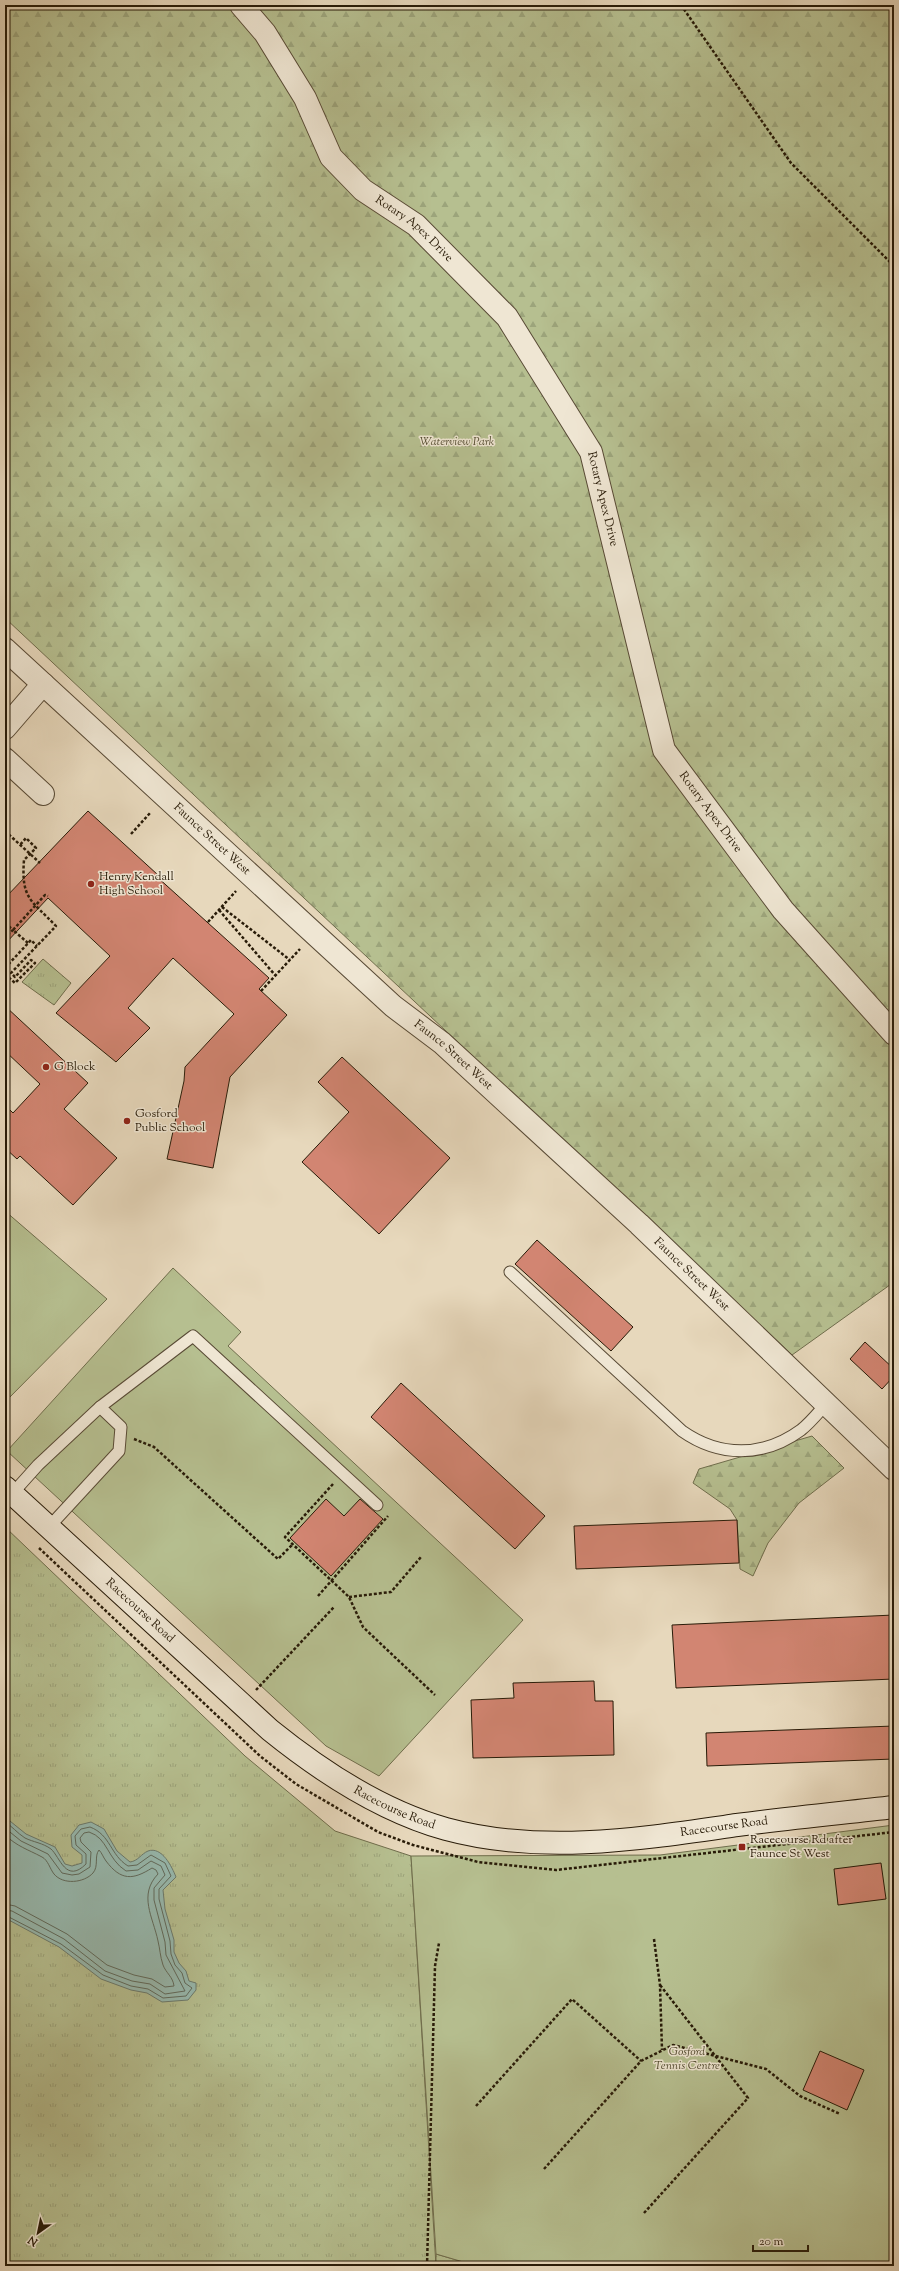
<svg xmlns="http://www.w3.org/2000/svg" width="899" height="2271" font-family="'Sorts Mill Goudy',serif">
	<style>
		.grass { fill: url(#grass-tufts); stroke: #6f6d4c }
		.forest { fill: url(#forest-firs); stroke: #6f6d4c }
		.green { fill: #b6bf90; stroke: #6f6d4c }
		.water { fill: #97bab0; stroke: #6b7a6d }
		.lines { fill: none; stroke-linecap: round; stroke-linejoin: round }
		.shore { stroke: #606a5c; stroke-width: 1 }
		.building { fill: #d28572; stroke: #281b08 }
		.service-casing { stroke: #584a35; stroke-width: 13 }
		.minor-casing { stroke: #584a35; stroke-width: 24 }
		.secondary-casing { stroke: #281b08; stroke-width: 24 }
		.path { stroke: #281b08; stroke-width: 2.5; stroke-dasharray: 3 2; stroke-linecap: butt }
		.service { stroke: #efe6d3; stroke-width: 11 }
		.minor { stroke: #efe6d3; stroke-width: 22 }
		.secondary { stroke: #efe6d3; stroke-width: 22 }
		.poi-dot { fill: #8f2418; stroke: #efe6d3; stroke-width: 1.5 }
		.labels { text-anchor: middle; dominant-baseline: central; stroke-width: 3; stroke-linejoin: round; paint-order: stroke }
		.street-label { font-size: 12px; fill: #281b08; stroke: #efe6d3 }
		.park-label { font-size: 12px; font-style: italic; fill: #534c31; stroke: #efe6d3 }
		.poi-label { font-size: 12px; fill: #281b08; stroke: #efe6d3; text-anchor: start }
	</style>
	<defs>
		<pattern id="grass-tufts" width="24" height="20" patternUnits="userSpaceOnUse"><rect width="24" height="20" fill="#b6bf90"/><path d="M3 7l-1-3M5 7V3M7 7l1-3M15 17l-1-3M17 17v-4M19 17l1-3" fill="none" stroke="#9ca47b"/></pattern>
		<pattern id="forest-firs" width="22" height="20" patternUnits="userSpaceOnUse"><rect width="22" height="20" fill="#b6bf90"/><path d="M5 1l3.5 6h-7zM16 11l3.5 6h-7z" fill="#9ca47b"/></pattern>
	</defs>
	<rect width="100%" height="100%" fill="#e7d8bc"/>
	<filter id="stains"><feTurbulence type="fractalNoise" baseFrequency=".005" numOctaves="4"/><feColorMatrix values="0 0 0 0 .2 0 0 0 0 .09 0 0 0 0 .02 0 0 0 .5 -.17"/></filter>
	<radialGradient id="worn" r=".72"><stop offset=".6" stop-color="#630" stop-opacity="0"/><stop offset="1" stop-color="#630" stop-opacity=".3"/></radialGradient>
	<g class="grass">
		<path d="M 43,959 L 71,983 L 54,1005 L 22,982 Z"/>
		<path d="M 5,1527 L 245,1756 L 335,1831 L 411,1856 L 436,2266 L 5,2266 Z"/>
	</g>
	<g class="forest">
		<path d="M 5,5 L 894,5 L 894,1282 L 792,1355 L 5,618 Z"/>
		<path d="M 812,1436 L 844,1468 L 799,1503 L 768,1543 L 753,1576 L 740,1569 L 737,1520 L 730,1509 L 693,1483 L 699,1469 Z"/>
		<path d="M 436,2254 L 477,2266 L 436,2266 Z"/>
	</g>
	<g class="green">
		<path d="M 5,1211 L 107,1299 L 5,1402 Z"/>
		<path d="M 173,1268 L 241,1332 L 228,1346 L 523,1620 L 379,1776 L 326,1746 L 7,1451 Z"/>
		<path d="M 894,1825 L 894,2266 L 477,2266 L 436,2254 L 411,1856 L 660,1855 Z"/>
	</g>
	<path class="water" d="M 5,1817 L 26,1834 L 55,1847 L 65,1864 L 72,1866 L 82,1863 L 82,1855 L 72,1847 L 71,1835 L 79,1825 L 91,1822 L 104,1829 L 117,1851 L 130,1862 C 138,1861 141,1854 148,1851 C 162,1846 172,1867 176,1877 L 163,1890 L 165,1909 L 174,1940 L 174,1952 L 179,1963 L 186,1971 L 189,1981 L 196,1983 L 196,1990 L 188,2000 L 162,2002 L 147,1993 L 131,1990 L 101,1979 L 59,1947 L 5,1918 Z"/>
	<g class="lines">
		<g class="shore">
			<path d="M 5,1822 C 12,1826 17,1833 25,1838 C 33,1842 43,1843 51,1849 C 60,1857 66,1884 86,1864 L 86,1854 L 76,1845 L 75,1836 L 81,1829 L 90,1827 C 111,1835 110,1855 128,1866 L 137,1865 L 151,1855 L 165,1863 L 171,1876 L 159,1889 L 159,1899 L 170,1941 L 171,1954 L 175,1965 L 182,1973 L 185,1983 L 192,1988 L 186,1996 L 163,1998 L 148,1989 L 131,1986 L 103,1975 L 61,1944 L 5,1915"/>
			<path d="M 5,1828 L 21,1841 L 48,1854 L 62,1873 L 72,1875 L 79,1874 L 90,1867 L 91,1852 L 81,1842 L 80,1838 L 84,1833 L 89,1832 C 108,1838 107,1859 126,1871 L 138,1870 L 151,1861 L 161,1866 L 165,1875 L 154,1888 L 154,1900 L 165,1942 L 166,1955 L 185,1991 L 165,1994 L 150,1984 L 132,1981 L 105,1971 L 64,1939 L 12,1911 L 5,1910"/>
			<path d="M 5,1835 C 18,1847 27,1849 42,1857 C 48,1860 50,1869 54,1874 C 63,1885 84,1883 93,1873 C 99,1866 94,1856 99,1850 C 102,1853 103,1857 106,1861 C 121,1881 133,1880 152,1868 L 156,1870 L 158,1874 C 138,1895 153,1917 158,1941 C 160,1949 160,1956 163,1965 C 166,1973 173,1977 174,1986 L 165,1987 L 152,1979 L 134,1975 L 107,1965 L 67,1934 L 15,1906 L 5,1904"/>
		</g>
	</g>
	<g class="building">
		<path d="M 88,811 L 158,875 L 156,876 L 269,978 L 259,989 L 287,1015 L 230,1077 L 213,1168 L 167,1159 L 184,1081 L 185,1067 L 234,1014 L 173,958 L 128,1008 L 150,1028 L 116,1062 L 56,1013 L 110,956 L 48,898 L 5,944 L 5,898 Z"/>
		<path d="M 5,1006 L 88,1083 L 64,1109 L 117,1158 L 73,1205 L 20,1156 L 17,1159 L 5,1148 L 5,1105 L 13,1113 L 40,1084 L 5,1051 Z"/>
		<path d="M 342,1057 L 450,1158 L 379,1234 L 302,1162 L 349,1112 L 318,1082 Z"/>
		<path d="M 537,1240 L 633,1327 L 611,1351 L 515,1264 Z"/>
		<path d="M 865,1342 L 894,1369 L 894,1376 L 882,1389 L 850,1359 Z"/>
		<path d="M 401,1383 L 545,1516 L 515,1549 L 371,1417 Z"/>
		<path d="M 326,1499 L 344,1516 L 360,1499 L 383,1519 L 331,1576 L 290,1538 Z"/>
		<path d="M 737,1520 L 739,1563 L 576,1569 L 574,1526 Z"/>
		<path d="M 894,1615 L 894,1679 L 676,1688 L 672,1625 Z"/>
		<path d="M 594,1681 L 595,1701 L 613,1701 L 614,1755 L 473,1758 L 471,1700 L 514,1698 L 513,1683 Z"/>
		<path d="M 894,1726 L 894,1759 L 707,1766 L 706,1733 Z"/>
		<path d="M 881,1863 L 886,1899 L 838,1905 L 834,1869 Z"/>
		<path d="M 820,2051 L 864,2070 L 847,2110 L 803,2090 Z"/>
	</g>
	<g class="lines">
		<g class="service-casing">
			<g id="service">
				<path d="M 510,1272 L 682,1431 C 719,1457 763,1458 801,1430 C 810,1423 818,1413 826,1404"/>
				<path d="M 100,1407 L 193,1336 L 377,1505"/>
				<path d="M 12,1494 L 38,1465 L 100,1407 L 121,1427 L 119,1451 L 49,1527"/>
			</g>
		</g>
		<g class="minor-casing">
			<g id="minor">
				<path id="s1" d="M 241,5 L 265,33 L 305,98 L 331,157 L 363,190 L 416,225 L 507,317 L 591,452 L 664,750 L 783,910 L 894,1034"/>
				<path id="s2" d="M 5,649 L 393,1006 L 442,1043 L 639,1224 L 894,1469"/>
				<path d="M 5,728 L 43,684"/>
				<path d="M 5,759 L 43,794"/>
			</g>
		</g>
		<g class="secondary-casing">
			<g id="secondary">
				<path id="s3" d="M 5,1487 L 270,1730 C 322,1772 381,1811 446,1829 C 542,1855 640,1839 737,1825 C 789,1818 842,1813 894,1807"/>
			</g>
		</g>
		<g class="path">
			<path d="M 681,5 L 791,163 L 894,266"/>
			<path d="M 5,831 L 40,863"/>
			<path d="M 131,834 L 151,812"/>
			<path d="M 222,907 L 290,960"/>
			<path d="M 219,910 L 275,975"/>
			<path d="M 208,922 L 236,891"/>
			<path d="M 5,923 L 13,930 L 5,937"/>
			<path d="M 28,943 L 13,930 L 45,895 L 48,896"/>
			<path d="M 5,968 L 31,940 L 37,946"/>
			<path d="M 5,974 L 15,983 L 35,963 L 31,960 L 15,977 L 11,973 L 56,926 C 31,900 21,899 24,860 L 36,848 L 26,838 L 20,845"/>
			<path d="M 261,991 L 300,949"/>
			<path d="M 134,1439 L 154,1447 L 278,1559 L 293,1544"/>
			<path d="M 333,1484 L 285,1537 L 349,1597 L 363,1627 L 435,1695"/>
			<path d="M 39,1548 L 260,1756 L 296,1784 L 378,1832 L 413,1845 L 478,1862 L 556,1870 L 894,1832"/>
			<path d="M 318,1596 L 388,1516"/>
			<path d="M 349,1597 L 391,1592 L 421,1557"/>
			<path d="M 256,1690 L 334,1607"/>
			<path d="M 654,1939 L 660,1985 L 662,2050"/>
			<path d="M 476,2106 L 572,1999 L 641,2061"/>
			<path d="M 544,2169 L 641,2061 L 673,2045 L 766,2069 L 800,2096 L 840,2114"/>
			<path d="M 644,2213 L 748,2098 L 660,1985"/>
			<path d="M 427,2266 L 435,1966 L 439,1943"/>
		</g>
		<use href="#service" class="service"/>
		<use href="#minor" class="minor"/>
		<use href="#secondary" class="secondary"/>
	</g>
	<g class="poi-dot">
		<circle cx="91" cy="884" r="4"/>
		<circle cx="46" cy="1067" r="4"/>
		<circle cx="127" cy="1121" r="4"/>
		<rect x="738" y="1843" width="8" height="8" rx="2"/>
	</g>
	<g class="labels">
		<g class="street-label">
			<text stroke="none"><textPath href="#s1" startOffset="288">Rotary Apex Drive</textPath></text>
			<text stroke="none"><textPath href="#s1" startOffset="624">Rotary Apex Drive</textPath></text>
			<text stroke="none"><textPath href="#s1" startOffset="960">Rotary Apex Drive</textPath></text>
			<text stroke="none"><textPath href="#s2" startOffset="281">Faunce Street West</textPath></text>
			<text stroke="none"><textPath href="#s2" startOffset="605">Faunce Street West</textPath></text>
			<text stroke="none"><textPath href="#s2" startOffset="929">Faunce Street West</textPath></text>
			<text stroke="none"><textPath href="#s3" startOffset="183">Racecourse Road</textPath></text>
			<text stroke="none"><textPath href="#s3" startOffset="507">Racecourse Road</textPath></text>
			<text stroke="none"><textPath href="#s3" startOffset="843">Racecourse Road</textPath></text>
		</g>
		<g class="park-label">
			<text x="457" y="442">Waterview Park</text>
			<text x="687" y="2052">Gosford<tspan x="687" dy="14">Tennis Centre</tspan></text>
		</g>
		<g class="poi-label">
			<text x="99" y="877">Henry Kendall<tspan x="99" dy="14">High School</tspan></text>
			<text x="54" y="1067">G Block</text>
			<text x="135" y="1114">Gosford<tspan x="135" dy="14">Public School</tspan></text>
			<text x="750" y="1840">Racecourse Rd after<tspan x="750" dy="14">Faunce St West</tspan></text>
		</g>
	</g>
	<rect width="899" height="2271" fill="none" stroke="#e7d8bc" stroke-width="20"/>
	<rect x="6" y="6" width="887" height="2259" fill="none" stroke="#281b08" stroke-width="2"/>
	<rect x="10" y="10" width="879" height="2251" fill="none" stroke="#281b08"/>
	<g transform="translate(38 2233) rotate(213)" stroke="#efe6d3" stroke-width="3" paint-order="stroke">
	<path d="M0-3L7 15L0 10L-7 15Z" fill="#281b08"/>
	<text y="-6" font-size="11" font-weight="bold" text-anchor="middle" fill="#281b08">N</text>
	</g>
	<path d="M753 2245v6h55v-6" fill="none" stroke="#281b08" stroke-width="2"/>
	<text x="759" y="2245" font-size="12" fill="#281b08" stroke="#efe6d3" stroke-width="3" paint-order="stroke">20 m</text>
	<rect width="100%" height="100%" filter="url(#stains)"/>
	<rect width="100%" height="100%" fill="url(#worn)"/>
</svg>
